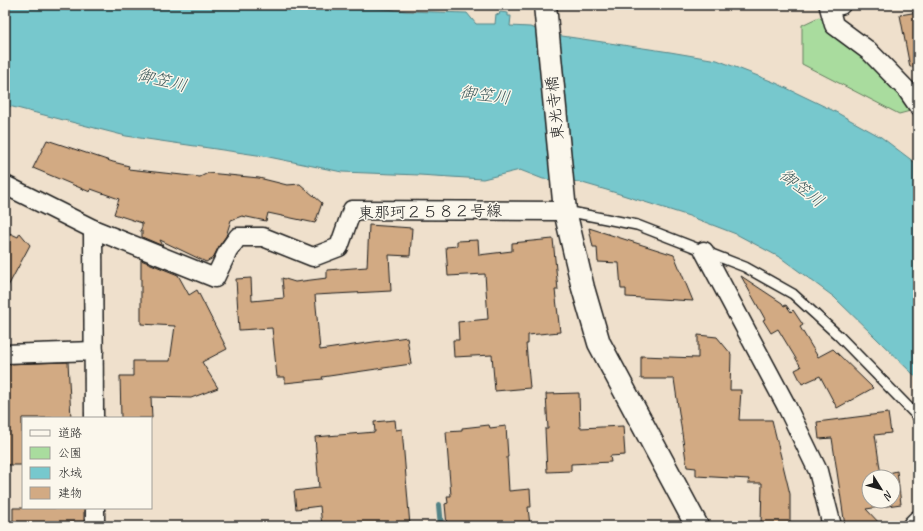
<svg xmlns="http://www.w3.org/2000/svg" width="923" height="531" font-family="Caveat,'Klee One',sans-serif">
	<style>
		.green { fill: #a9dc9e; stroke: #627c5d }
		.water { fill: #77c8cd; stroke: #538386 }
		.lines { fill: none; stroke-linecap: round; stroke-linejoin: round }
		.stream { stroke: #538386; stroke-width: 6 }
		.building { fill: #d2aa83; stroke: #1c1c1c; fill-rule: evenodd }
		.lane-casing { stroke: #1c1c1c; stroke-width: 12 }
		.street-casing { stroke: #1c1c1c; stroke-width: 21 }
		.secondary-casing { stroke: #1c1c1c; stroke-width: 25 }
		.lane { stroke: #fbf7ec; stroke-width: 9 }
		.street { stroke: #fbf7ec; stroke-width: 18 }
		.secondary { stroke: #fbf7ec; stroke-width: 22 }
		.labels { text-anchor: middle; dominant-baseline: central; stroke-width: 3; stroke-linejoin: round; paint-order: stroke }
		.street-label { font-size: 16px; fill: #1c1c1c; stroke: #fbf7ec }
		.water-label { font-size: 17px; font-style: italic; fill: #3c585a; stroke: #fbf7ec }
	</style>
	<rect width="100%" height="100%" fill="#efe0cc"/>
	<filter id="ink" filterUnits="userSpaceOnUse"><feTurbulence type="fractalNoise" baseFrequency=".025" numOctaves="2"/><feDisplacementMap in="SourceGraphic" scale="8" xChannelSelector="R" yChannelSelector="G"/><feConvolveMatrix kernelMatrix="1 2 1 2 8 2 1 2 1" color-interpolation-filters="sRGB"/></filter>
	<g filter="url(#ink)">
		<path class="green" d="M 819,17 L 859,49 L 914,110 L 899,114 L 802,64 L 802,25 Z"/>
		<path class="water" d="M 5,5 L 343,5 L 406,11 L 467,13 L 476,24 L 495,24 L 496,14 L 499,15 L 500,12 L 508,13 L 508,16 L 511,16 L 510,26 L 530,27 L 562,36 L 670,52 L 717,60 L 776,83 L 832,110 L 881,137 L 918,165 L 918,379 L 834,297 L 781,258 L 736,234 L 689,216 L 610,191 L 579,182 L 543,179 L 520,170 L 483,179 L 419,175 L 342,172 L 264,156 L 126,136 L 5,105 Z"/>
		<g class="lines">
			<path class="stream" d="M 439,505 L 441,526"/>
		</g>
		<g class="building">
			<path d="M 918,12 L 918,66 L 910,67 L 900,15 Z"/>
			<path d="M 47,140 L 113,162 L 129,166 L 128,169 L 200,177 L 208,173 L 259,178 L 287,185 L 300,184 L 322,203 L 315,223 L 268,213 L 266,221 L 242,216 L 231,220 L 226,236 L 219,246 L 213,258 L 206,262 L 160,240 L 163,246 L 142,237 L 142,231 L 140,231 L 142,227 L 142,223 L 114,214 L 119,199 L 91,189 L 90,192 L 33,168 Z"/>
			<path d="M 369,225 L 412,228 L 410,256 L 389,255 L 391,291 L 315,295 L 320,350 L 407,337 L 411,364 L 322,377 L 323,379 L 285,383 L 285,377 L 277,377 L 272,328 L 239,330 L 236,279 L 251,278 L 252,301 L 284,298 L 282,278 L 295,282 L 327,278 L 327,270 L 367,267 Z"/>
			<path d="M 589,228 L 674,255 L 693,301 L 626,297 L 626,289 L 621,289 L 619,263 L 598,262 L 597,247 L 593,247 Z"/>
			<path d="M 5,231 L 18,237 L 20,233 L 30,245 L 5,292 Z"/>
			<path d="M 553,239 L 558,290 L 555,290 L 560,332 L 528,335 L 528,344 L 526,344 L 530,388 L 495,391 L 492,355 L 454,357 L 453,340 L 459,340 L 458,322 L 488,319 L 485,274 L 448,276 L 446,247 L 457,246 L 457,241 L 478,240 L 479,255 L 512,251 L 512,243 Z"/>
			<path d="M 141,260 L 178,275 L 189,295 L 197,290 L 227,349 L 202,362 L 218,388 L 191,398 L 151,397 L 152,418 L 121,418 L 120,376 L 133,376 L 133,361 L 170,361 L 175,326 L 141,324 Z"/>
			<path d="M 741,276 L 782,303 L 784,306 L 786,305 L 791,312 L 793,310 L 803,325 L 800,327 L 818,357 L 833,349 L 873,388 L 837,408 L 820,376 L 802,384 L 795,370 L 801,367 L 778,329 L 771,333 L 763,320 L 765,319 Z"/>
			<path d="M 698,335 L 717,337 L 731,354 L 730,390 L 741,390 L 739,420 L 772,420 L 790,494 L 790,526 L 761,525 L 762,483 L 748,483 L 749,479 L 696,476 L 696,468 L 687,467 L 674,379 L 641,379 L 641,356 L 698,358 Z"/>
			<path d="M 68,362 L 71,418 L 22,418 L 22,465 L 5,465 L 5,364 Z"/>
			<path d="M 579,393 L 580,428 L 623,426 L 625,455 L 610,456 L 611,462 L 571,464 L 571,471 L 547,472 L 545,429 L 548,429 L 546,394 Z"/>
			<path d="M 888,413 L 891,433 L 875,435 L 881,475 L 897,471 L 901,504 L 866,509 L 882,526 L 845,526 L 832,438 L 819,439 L 817,422 ZM 869,477 L 893,477 L 893,501 L 869,501 Z"/>
			<path d="M 395,420 L 396,430 L 402,429 L 410,526 L 322,526 L 320,506 L 296,509 L 294,491 L 319,488 L 315,437 L 375,432 L 374,422 Z"/>
			<path d="M 489,425 L 490,428 L 506,426 L 508,457 L 507,457 L 509,491 L 530,489 L 531,507 L 528,507 L 530,526 L 447,526 L 445,504 L 448,503 L 447,496 L 451,496 L 446,432 L 462,431 L 462,428 Z"/>
			<path d="M 13,508 L 84,508 L 84,522 L 58,523 L 58,526 L 13,526 Z"/>
		</g>
		<g class="lines">
			<g class="lane-casing">
				<path id="lane" d="M 566,211 L 637,225 L 745,267 L 793,294 L 839,336 L 918,417"/>
			</g>
			<g class="street-casing">
				<g id="street">
					<path d="M 841,5 L 829,7 L 834,25 L 869,51 L 907,90 L 918,106"/>
					<path d="M 5,185 L 93,229 L 215,278 L 228,251 L 238,237 L 263,237 L 313,257 L 339,247 L 352,210 L 565,211"/>
					<path d="M 93,229 L 94,418"/>
					<path d="M 704,251 L 786,405 L 818,471 L 832,526"/>
					<path d="M 5,354 L 94,351"/>
					<path d="M 95,508 L 95,526"/>
				</g>
			</g>
			<g class="secondary-casing">
				<g id="secondary">
					<path d="M 545,5 L 565,211 L 583,288 L 599,343 L 697,526"/>
					<path d="M 914,526 L 918,522"/>
				</g>
			</g>
			<use href="#lane" class="lane"/>
			<use href="#street" class="street"/>
			<use href="#secondary" class="secondary"/>
		</g>
	</g>
	<g class="labels">
		<g class="street-label">
			<text transform="translate(555 108) rotate(-96)">東光寺橋</text>
			<text transform="translate(430 212) rotate(-1)">東那珂２５８２号線</text>
		</g>
		<g class="water-label">
			<text transform="translate(162 80) rotate(14)">御笠川</text>
			<text transform="translate(485 95) rotate(7)">御笠川</text>
			<text transform="translate(802 188) rotate(38)">御笠川</text>
		</g>
	</g>
	<rect width="923" height="531" fill="none" stroke="#fbf7ec" stroke-width="20"/>
	<rect x="10" y="10" width="903" height="511" fill="none" stroke="#1c1c1c" stroke-width="1.5" filter="url(#ink)"/>
	<rect x="22" y="417" width="130" height="92" fill="#fbf7ec" stroke="#a29f99"/>
	<rect x="30" y="430" width="20" height="6" fill="#fbf7ec" stroke="#a29f99"/>
	<text x="58" y="437" font-size="12" fill="#1c1c1c">道路</text>
	<rect x="30" y="447" width="20" height="12" fill="#a9dc9e" stroke="#a29f99"/>
	<text x="58" y="457" font-size="12" fill="#1c1c1c">公園</text>
	<rect x="30" y="467" width="20" height="12" fill="#77c8cd" stroke="#a29f99"/>
	<text x="58" y="477" font-size="12" fill="#1c1c1c">水域</text>
	<rect x="30" y="487" width="20" height="12" fill="#d2aa83" stroke="#a29f99"/>
	<text x="58" y="497" font-size="12" fill="#1c1c1c">建物</text>
	<g transform="translate(881 489) rotate(127)"><circle r="19" fill="#fbf7ec" stroke="#a29f99"/>
	<path d="M0-3L7 15L0 10L-7 15Z" fill="#1c1c1c"/>
	<text y="-6" font-size="11" font-weight="bold" text-anchor="middle" fill="#1c1c1c">N</text>
	</g>
</svg>
